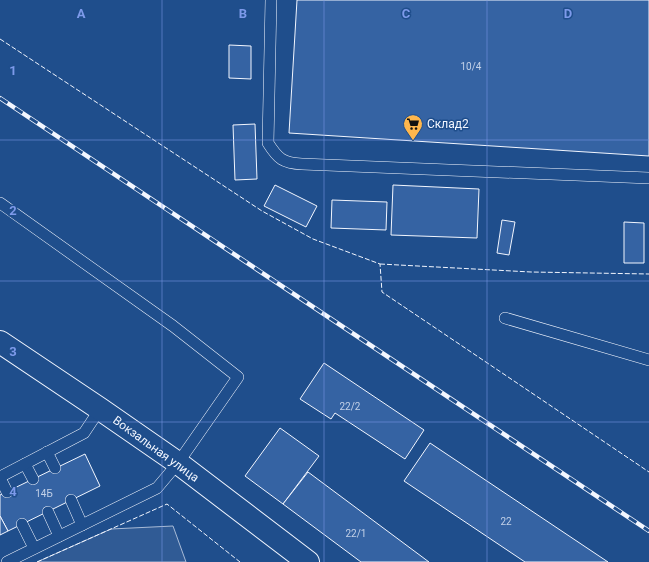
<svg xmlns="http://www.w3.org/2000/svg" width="649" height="562" font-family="Roboto,sans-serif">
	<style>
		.built { fill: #305b95; stroke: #a8bbd7 }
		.building { fill: #3563a3; stroke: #f2f6ff }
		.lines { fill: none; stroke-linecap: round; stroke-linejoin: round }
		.lane-casing { stroke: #f2f6ff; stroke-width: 12 }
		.secondary-casing { stroke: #f2f6ff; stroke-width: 24 }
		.lane { stroke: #1f4e8c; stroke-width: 11 }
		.secondary { stroke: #1f4e8c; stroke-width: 22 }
		.rail-casing { stroke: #f2f6ff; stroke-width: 4.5 }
		.rail { stroke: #1f4e8c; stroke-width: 3; stroke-dasharray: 9; stroke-linecap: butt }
		.fence { stroke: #f2f6ff; stroke-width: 1; stroke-dasharray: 5 2; stroke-linecap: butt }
		.grid { fill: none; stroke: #7d9aea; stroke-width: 1; stroke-opacity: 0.55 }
		.labels { text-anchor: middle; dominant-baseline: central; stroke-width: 3; stroke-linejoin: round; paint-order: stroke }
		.number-label { font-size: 10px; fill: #c3d1e8 }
		.poi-label { font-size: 12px; fill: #f2f6ff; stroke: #1f4e8c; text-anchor: start }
		.street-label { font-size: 12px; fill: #f2f6ff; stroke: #1f4e8c }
		.grid-label { font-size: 13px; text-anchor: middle; font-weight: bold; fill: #7d9aea; stroke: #1f4e8c; stroke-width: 3; stroke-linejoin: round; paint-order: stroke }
	</style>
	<rect width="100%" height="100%" fill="#1f4e8c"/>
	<path class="built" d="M 173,526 L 186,562 L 37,562 L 111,529 Z"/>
	<g class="building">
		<path d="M 297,0 L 649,0 L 649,156 L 289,133 Z"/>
		<path d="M 229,45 L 251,46 L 251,79 L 229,78 Z"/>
		<path d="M 255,124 L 257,179 L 235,180 L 233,125 Z"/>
		<path d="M 275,185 L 317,206 L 306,227 L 264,206 Z"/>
		<path d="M 393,185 L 479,189 L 477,238 L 391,235 Z"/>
		<path d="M 332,200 L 387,202 L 386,230 L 331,228 Z"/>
		<path d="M 502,220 L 515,222 L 509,255 L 497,253 Z"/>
		<path d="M 624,222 L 644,223 L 644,263 L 624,263 Z"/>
		<path d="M 324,363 L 424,430 L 405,459 L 335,413 L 331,419 L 300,399 Z"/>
		<path d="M 280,428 L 319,456 L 283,504 L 245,476 Z"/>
		<path d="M 430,443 L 608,562 L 525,562 L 404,481 Z"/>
		<path d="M 85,454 L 100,486 L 8,531 L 0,516 L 0,495 Z"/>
		<path d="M 308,472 L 429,562 L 361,562 L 283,504 Z"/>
		<path d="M 0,516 L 8,531 L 0,535 Z"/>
	</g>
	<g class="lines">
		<g class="lane-casing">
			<g id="lane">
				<path d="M 271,0 L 268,143 C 278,159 283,163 302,164 L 649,178"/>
				<path d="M 0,203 L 173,326 L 238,377 L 178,463 L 157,488 L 7,562"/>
				<path d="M 505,318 L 649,360"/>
				<path d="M 47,452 L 55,468"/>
				<path d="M 25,464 L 33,479"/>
				<path d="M 0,477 L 84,433 L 100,409"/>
				<path d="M 0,478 L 7,492"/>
				<path d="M 71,500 L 82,525"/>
				<path d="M 48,512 L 59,536"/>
				<path d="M 22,524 L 34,548"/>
			</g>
		</g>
		<g class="secondary-casing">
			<path id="secondary" d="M 0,342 L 100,409 L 178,463 L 308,562"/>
		</g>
		<use href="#lane" class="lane"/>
		<use href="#secondary" class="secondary"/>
		<g class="rail-casing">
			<path id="rail" d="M 0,98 L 649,531"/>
		</g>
		<use href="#rail" class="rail"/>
		<g class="fence">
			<path d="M 0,39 L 262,211 L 313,239 L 380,264 L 382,292 L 649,472"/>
			<path d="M 380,264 L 531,272 L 649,274"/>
			<path d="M 37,562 L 167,504 L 240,562"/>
		</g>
	</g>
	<path class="grid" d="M 162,0 L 162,562M 324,0 L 324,562M 487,0 L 487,562M 0,140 L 649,140M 0,281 L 649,281M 0,422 L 649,422"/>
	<defs>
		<g id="supermarket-pin" transform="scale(1)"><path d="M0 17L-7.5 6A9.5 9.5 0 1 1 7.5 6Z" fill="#ffb74d" stroke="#1f4e8c"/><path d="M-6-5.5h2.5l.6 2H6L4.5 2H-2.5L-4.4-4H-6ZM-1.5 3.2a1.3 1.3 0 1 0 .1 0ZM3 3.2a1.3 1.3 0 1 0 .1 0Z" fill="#111"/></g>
	</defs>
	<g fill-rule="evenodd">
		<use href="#supermarket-pin" x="413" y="124"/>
	</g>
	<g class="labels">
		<g class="number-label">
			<text x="471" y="66">10/4</text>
			<text x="350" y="406">22/2</text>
			<text x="44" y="493">14Б</text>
			<text x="506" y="521">22</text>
			<text x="356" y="533">22/1</text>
		</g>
		<g class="poi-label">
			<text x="427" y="124">Склад2</text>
		</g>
		<g class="street-label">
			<text transform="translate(156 449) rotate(36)">Вокзальная улица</text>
		</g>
	</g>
	<g class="grid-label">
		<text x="81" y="18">A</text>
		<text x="243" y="18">B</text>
		<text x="406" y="18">C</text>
		<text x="568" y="18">D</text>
		<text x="13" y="75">1</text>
		<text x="13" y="215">2</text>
		<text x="13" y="356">3</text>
		<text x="13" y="496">4</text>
	</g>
</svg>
